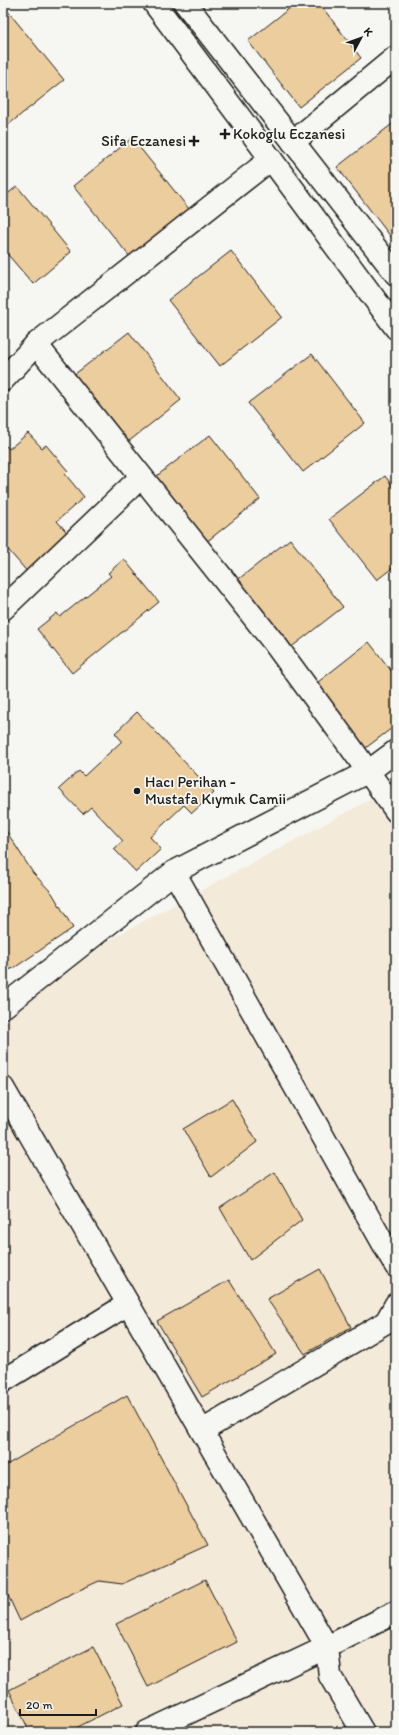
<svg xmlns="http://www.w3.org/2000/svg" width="399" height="1735" font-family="Itim,sans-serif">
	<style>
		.built { fill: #f3ead9 }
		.building { fill: #eccd9e; stroke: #1c1c1c }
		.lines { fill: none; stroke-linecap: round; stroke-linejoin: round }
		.minor-casing { stroke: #1c1c1c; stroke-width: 25 }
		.minor { stroke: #f6f6f2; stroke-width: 22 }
		.poi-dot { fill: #1c1c1c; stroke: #f6f6f2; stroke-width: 1.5 }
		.labels { text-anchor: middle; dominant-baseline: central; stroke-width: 3.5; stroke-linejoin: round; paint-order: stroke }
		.poi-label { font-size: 15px; fill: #1c1c1c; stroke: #f6f6f2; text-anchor: start }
	</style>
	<rect width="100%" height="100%" fill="#f6f6f2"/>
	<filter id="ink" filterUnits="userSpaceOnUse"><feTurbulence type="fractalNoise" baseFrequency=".025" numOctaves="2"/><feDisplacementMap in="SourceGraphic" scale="8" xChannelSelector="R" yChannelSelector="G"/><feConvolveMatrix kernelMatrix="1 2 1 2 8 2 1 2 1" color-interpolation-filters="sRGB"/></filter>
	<g filter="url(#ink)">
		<path class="built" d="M 373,798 L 396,834 L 396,1732 L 3,1732 L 3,997 Z"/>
		<g class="building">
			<path d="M 296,3 L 319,3 L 361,58 L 299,107 L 248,41 Z"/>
			<path d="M 6,9 L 64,80 L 3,129 L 3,11 Z"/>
			<path d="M 396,121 L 396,233 L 391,237 L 337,167 Z"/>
			<path d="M 132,138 L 189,209 L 130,257 L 73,186 Z"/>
			<path d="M 17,186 L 71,252 L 33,284 L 3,249 L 3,198 Z"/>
			<path d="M 231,251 L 282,317 L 220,366 L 168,300 Z"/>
			<path d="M 129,332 L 181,400 L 128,442 L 75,374 Z"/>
			<path d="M 312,354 L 365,423 L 303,472 L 248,403 Z"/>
			<path d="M 28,433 L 42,448 L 46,445 L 68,471 L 65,474 L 84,497 L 57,521 L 72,538 L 30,575 L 3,544 L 3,443 L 9,449 Z"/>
			<path d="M 210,435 L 260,499 L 205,543 L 154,478 Z"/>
			<path d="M 385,476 L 396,490 L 396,565 L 377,580 L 329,519 Z"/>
			<path d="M 290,539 L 343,607 L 289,649 L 236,581 Z"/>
			<path d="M 124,559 L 159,602 L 72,673 L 37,629 L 57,613 L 60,617 L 111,576 L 108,573 Z"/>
			<path d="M 369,642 L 396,677 L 396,725 L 363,750 L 313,686 Z"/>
			<path d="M 137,712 L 214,793 L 192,813 L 184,805 L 150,837 L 161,849 L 136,872 L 114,849 L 123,841 L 91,807 L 83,814 L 59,789 L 79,771 L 84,776 L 122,741 L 115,733 Z"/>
			<path d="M 3,826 L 33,873 L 52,893 L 73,928 L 14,968 L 3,972 Z"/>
			<path d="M 232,1099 L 257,1142 L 211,1177 L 183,1129 Z"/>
			<path d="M 275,1172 L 302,1220 L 250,1260 L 220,1208 Z"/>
			<path d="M 320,1269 L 351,1327 L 305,1354 L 267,1299 Z"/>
			<path d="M 229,1280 L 276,1354 L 202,1397 L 157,1321 Z"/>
			<path d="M 127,1395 L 208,1545 L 122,1584 L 99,1581 L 60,1599 L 20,1621 L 3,1585 L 3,1467 Z"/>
			<path d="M 205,1580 L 237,1642 L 148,1687 L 116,1624 Z"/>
			<path d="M 93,1647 L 123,1704 L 68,1732 L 30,1732 L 9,1690 Z"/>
			<path d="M 313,1728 L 314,1732 L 305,1732 Z"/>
		</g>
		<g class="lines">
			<g class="minor-casing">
				<g id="minor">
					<path d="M 154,3 L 271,159 L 396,328"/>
					<path d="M 185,3 L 396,274"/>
					<path d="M 293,142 L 396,57"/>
					<path d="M 36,344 L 275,644 L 352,749 L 396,811"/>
					<path d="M 3,380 L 36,344 L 271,159"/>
					<path d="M 3,609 L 141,477"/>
					<path d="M 174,872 L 396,1266"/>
					<path d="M 3,1007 L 174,872 L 369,771 L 396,751"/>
					<path d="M 3,1088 L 327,1647 L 330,1676 L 363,1732"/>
					<path d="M 3,1381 L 128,1304"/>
					<path d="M 202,1431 L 386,1322 L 396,1304"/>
					<path d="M 147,1732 L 327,1647 L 396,1612"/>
				</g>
			</g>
			<use href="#minor" class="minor"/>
		</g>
	</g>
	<g class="poi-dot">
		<path d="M223 128h4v4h4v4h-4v4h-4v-4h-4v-4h4z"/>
		<path d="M192 135h4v4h4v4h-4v4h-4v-4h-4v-4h4z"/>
		<circle cx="137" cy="791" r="4"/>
	</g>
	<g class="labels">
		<g class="poi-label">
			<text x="233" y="134">Kokoglu Eczanesi</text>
			<text x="186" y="141" text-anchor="end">Sifa Eczanesi</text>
			<text x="145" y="782">Hacı Perihan -<tspan x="145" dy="17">Mustafa Kıymık Camii</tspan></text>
		</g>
	</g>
	<rect width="399" height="1735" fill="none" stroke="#f6f6f2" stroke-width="16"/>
	<rect x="8" y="8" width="383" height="1719" fill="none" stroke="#1c1c1c" stroke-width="1.5" filter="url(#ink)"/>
	<g transform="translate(361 38) rotate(49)" stroke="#f6f6f2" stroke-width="3" paint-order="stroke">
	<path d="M0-3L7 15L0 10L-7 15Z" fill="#1c1c1c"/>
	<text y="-6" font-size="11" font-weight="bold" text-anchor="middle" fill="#1c1c1c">K</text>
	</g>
	<path d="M20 1709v6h76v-6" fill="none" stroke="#1c1c1c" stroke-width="2"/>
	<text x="26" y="1709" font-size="12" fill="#1c1c1c" stroke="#f6f6f2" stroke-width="3" paint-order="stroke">20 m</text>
</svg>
